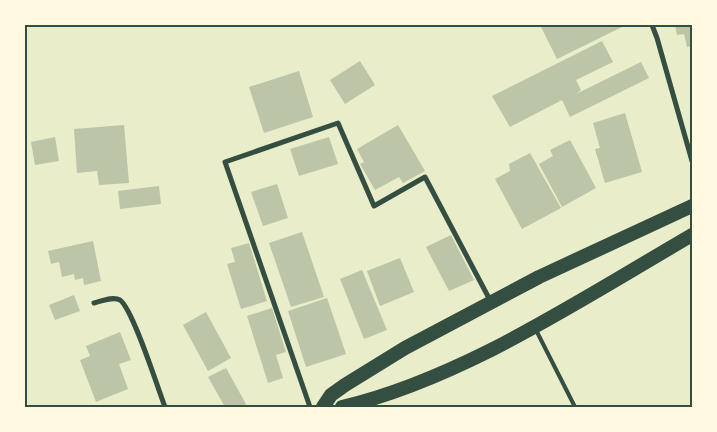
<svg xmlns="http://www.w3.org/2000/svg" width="717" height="432" font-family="Ubuntu,sans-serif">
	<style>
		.building { fill: #bcc5a7 }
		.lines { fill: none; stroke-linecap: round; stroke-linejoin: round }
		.service { stroke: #344e41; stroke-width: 4 }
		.minor { stroke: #344e41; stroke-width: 5 }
		.trunk { stroke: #344e41; stroke-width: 14 }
		.neatline { fill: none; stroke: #344e41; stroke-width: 2 }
	</style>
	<rect width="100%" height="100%" fill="#e9edc9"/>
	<g class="building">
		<path d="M 540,25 L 626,25 L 557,59 Z"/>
		<path d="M 675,25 L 692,25 L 692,46 L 687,47 L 684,34 L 677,35 Z"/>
		<path d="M 602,41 L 613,62 L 576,80 L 581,90 L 576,94 L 641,62 L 649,78 L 570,117 L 562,100 L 510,127 L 492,96 Z"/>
		<path d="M 360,61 L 375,85 L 345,104 L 330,80 Z"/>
		<path d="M 299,71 L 313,117 L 264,133 L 249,87 Z"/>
		<path d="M 625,113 L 642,172 L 605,183 L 595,149 L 600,148 L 593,123 Z"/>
		<path d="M 124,125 L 129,183 L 99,185 L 97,171 L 77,173 L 74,129 Z"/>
		<path d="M 398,125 L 425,171 L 403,183 L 399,177 L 375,190 L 360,164 L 364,162 L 357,149 Z"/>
		<path d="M 55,137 L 59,161 L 35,165 L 31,142 Z"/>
		<path d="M 329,137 L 338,164 L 299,176 L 290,149 Z"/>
		<path d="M 570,140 L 596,188 L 562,207 L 539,164 L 553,156 L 550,150 Z"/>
		<path d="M 530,153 L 561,208 L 522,229 L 495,179 L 510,171 L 509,164 Z"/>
		<path d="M 277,184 L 288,218 L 263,226 L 251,192 Z"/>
		<path d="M 159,186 L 161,204 L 120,209 L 118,191 Z"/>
		<path d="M 302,232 L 324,297 L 291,307 L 269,243 Z"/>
		<path d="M 451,235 L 474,280 L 449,291 L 426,247 Z"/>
		<path d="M 93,241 L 101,281 L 84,285 L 83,278 L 75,280 L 74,274 L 62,277 L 59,262 L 51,264 L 48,251 Z"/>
		<path d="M 249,243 L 267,301 L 241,309 L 227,264 L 235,262 L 231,248 Z"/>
		<path d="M 400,258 L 414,292 L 380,306 L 367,271 Z"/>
		<path d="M 362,270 L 387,330 L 364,339 L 340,279 Z"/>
		<path d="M 74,295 L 80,311 L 55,320 L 49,305 Z"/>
		<path d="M 327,298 L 346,354 L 306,367 L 288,311 Z"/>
		<path d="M 272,308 L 286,352 L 276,355 L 283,378 L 268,383 L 247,316 Z"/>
		<path d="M 206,312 L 231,358 L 208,371 L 183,325 Z"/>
		<path d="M 120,332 L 131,360 L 119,364 L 128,389 L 96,402 L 80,360 L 90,356 L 86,346 Z"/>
		<path d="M 226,368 L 246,404 L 241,407 L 225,407 L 208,377 Z"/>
	</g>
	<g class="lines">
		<path class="service" d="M 536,330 L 575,407"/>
		<g class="minor">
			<path d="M 652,25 L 657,38 L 692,161"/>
			<path d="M 94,303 C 102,301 113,296 120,300 C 133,309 158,389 165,407"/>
			<path d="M 310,407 L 225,162 L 338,123 L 374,206 L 425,177 L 491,302"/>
		</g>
		<g class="trunk">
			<path d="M 323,407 L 331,395 L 345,385 L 405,348 L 539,277 L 692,206"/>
			<path d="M 342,407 C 394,395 443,374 491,350 C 560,315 625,274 692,235"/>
		</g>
	</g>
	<rect width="717" height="432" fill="none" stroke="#fefae0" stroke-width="52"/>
	<rect x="26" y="26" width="665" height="380" class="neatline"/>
</svg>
